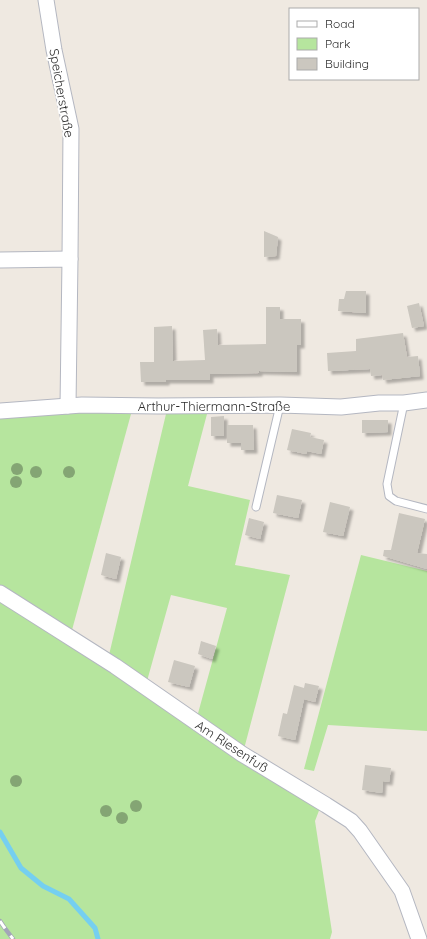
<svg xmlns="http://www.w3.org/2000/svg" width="427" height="939" font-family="Quicksand,sans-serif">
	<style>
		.green { fill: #b6e59e }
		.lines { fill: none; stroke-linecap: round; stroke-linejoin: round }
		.stream { stroke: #75cff0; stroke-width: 5 }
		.building { fill: #cbc7bf; filter: url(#shadow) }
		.lane-casing { stroke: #b4b7c1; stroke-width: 9 }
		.street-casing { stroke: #b4b7c1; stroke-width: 17 }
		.lane { stroke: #fff; stroke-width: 7 }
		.street { stroke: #fff; stroke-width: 15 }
		.rail-casing { stroke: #a3a6b8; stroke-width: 4.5 }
		.rail { stroke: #fff; stroke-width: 3; stroke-dasharray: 9; stroke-linecap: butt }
		.tree { fill: #84a574 }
		.labels { text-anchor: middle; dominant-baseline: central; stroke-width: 4; stroke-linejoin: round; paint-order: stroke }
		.street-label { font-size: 13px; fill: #2e2e2e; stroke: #fff }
	</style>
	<defs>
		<filter id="shadow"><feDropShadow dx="3.5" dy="3.5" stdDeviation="1" flood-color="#0004"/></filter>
	</defs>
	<rect width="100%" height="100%" fill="#efe9e1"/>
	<g class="green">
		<path d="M 78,411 L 131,414 L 72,630 L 31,606 L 0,586 L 0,418 Z"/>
		<path d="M 166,414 L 207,414 L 188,486 L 250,500 L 235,565 L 290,575 L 244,749 L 197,717 L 227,608 L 171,595 L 147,681 L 109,655 Z"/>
		<path d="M 361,555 L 427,571 L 427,731 L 328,725 L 314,771 L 304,769 Z"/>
		<path d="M 0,600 L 320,808 L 315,821 L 332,932 L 330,939 L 0,939 Z"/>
	</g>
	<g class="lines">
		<path class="stream" d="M 0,832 L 21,868 L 43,886 L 69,899 L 95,928 L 98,939"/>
	</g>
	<g class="building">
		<path d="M 264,231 L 278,237 L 276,256 L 264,257 Z"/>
		<path d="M 346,291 L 366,291 L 366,313 L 338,311 L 339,299 L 344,299 Z"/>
		<path d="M 419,303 L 424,326 L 412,328 L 407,306 Z"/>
		<path d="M 266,307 L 280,307 L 280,319 L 301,319 L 301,345 L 297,345 L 297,372 L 259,371 L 259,373 L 210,374 L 210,380 L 166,380 L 166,382 L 141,382 L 140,362 L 154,362 L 154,327 L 172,326 L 173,361 L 205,360 L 203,330 L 217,329 L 218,345 L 266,344 Z"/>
		<path d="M 403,333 L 407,357 L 418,356 L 420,376 L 383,380 L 382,375 L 371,376 L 370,369 L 328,371 L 327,353 L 356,351 L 356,339 Z"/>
		<path d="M 224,416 L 224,436 L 211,436 L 211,417 Z"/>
		<path d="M 362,420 L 388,420 L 388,432 L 362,433 Z"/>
		<path d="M 227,425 L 253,425 L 254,450 L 241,450 L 241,443 L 227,443 Z"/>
		<path d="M 292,429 L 311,433 L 310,437 L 324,440 L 321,454 L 307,451 L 306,454 L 287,450 Z"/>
		<path d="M 277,495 L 302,500 L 298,518 L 273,513 Z"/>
		<path d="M 330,502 L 350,507 L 343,536 L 323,532 Z"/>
		<path d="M 399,513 L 425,519 L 417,553 L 427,554 L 427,569 L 383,556 L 384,550 L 391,550 Z"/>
		<path d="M 249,518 L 264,522 L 260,539 L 245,535 Z"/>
		<path d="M 106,553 L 121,557 L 116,579 L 101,575 Z"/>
		<path d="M 201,641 L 216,646 L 212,659 L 198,654 Z"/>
		<path d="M 174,660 L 195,666 L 189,687 L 168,682 Z"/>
		<path d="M 305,683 L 319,686 L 315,702 L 304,699 L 295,740 L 278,736 L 283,713 L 287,714 L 294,685 L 304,688 Z"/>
		<path d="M 365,765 L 391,768 L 389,782 L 383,781 L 382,793 L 362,790 Z"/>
	</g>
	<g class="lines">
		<g class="lane-casing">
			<g id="lane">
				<path d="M 404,403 L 387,484 L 389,496 L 396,501 L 427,509"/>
				<path d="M 256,507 L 280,405"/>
			</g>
		</g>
		<g class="street-casing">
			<g id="street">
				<path d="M 46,0 L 54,50 L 71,129 L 70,259"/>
				<path d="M 0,260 L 70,259 L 68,406"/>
				<path d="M 0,411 L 82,405 L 158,406 L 280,405 L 341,407 L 379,403 L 404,403 L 427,400"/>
				<path d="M 0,593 L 115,666 L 242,754 L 326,805 L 351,821 L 360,831 L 402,891 L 419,939"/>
			</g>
		</g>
		<use href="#lane" class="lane"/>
		<use href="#street" class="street"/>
		<g class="rail-casing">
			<path id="rail" d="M 0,921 L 4,927 L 13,939"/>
		</g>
		<use href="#rail" class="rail"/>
	</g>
	<g class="tree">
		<circle cx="17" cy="469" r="6"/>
		<circle cx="36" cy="472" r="6"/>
		<circle cx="69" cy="472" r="6"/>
		<circle cx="16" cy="482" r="6"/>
		<circle cx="16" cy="781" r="6"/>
		<circle cx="136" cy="806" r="6"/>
		<circle cx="106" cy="811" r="6"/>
		<circle cx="122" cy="818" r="6"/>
	</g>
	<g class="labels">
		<g class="street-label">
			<text transform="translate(62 93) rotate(80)">Speicherstraße</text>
			<text x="214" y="406">Arthur-Thiermann-Straße</text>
			<text transform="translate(232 746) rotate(33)">Am Riesenfuß</text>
		</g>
	</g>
	<rect x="289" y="8" width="130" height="72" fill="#ffffff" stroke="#ababab"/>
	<rect x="297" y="21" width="20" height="6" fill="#ffffff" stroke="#ababab"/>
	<text x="325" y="28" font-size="12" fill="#2e2e2e">Road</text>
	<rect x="297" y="38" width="20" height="12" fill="#b6e59e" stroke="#ababab"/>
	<text x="325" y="48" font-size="12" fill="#2e2e2e">Park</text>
	<rect x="297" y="58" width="20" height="12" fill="#cbc7bf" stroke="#ababab"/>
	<text x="325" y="68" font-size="12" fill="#2e2e2e">Building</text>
</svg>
